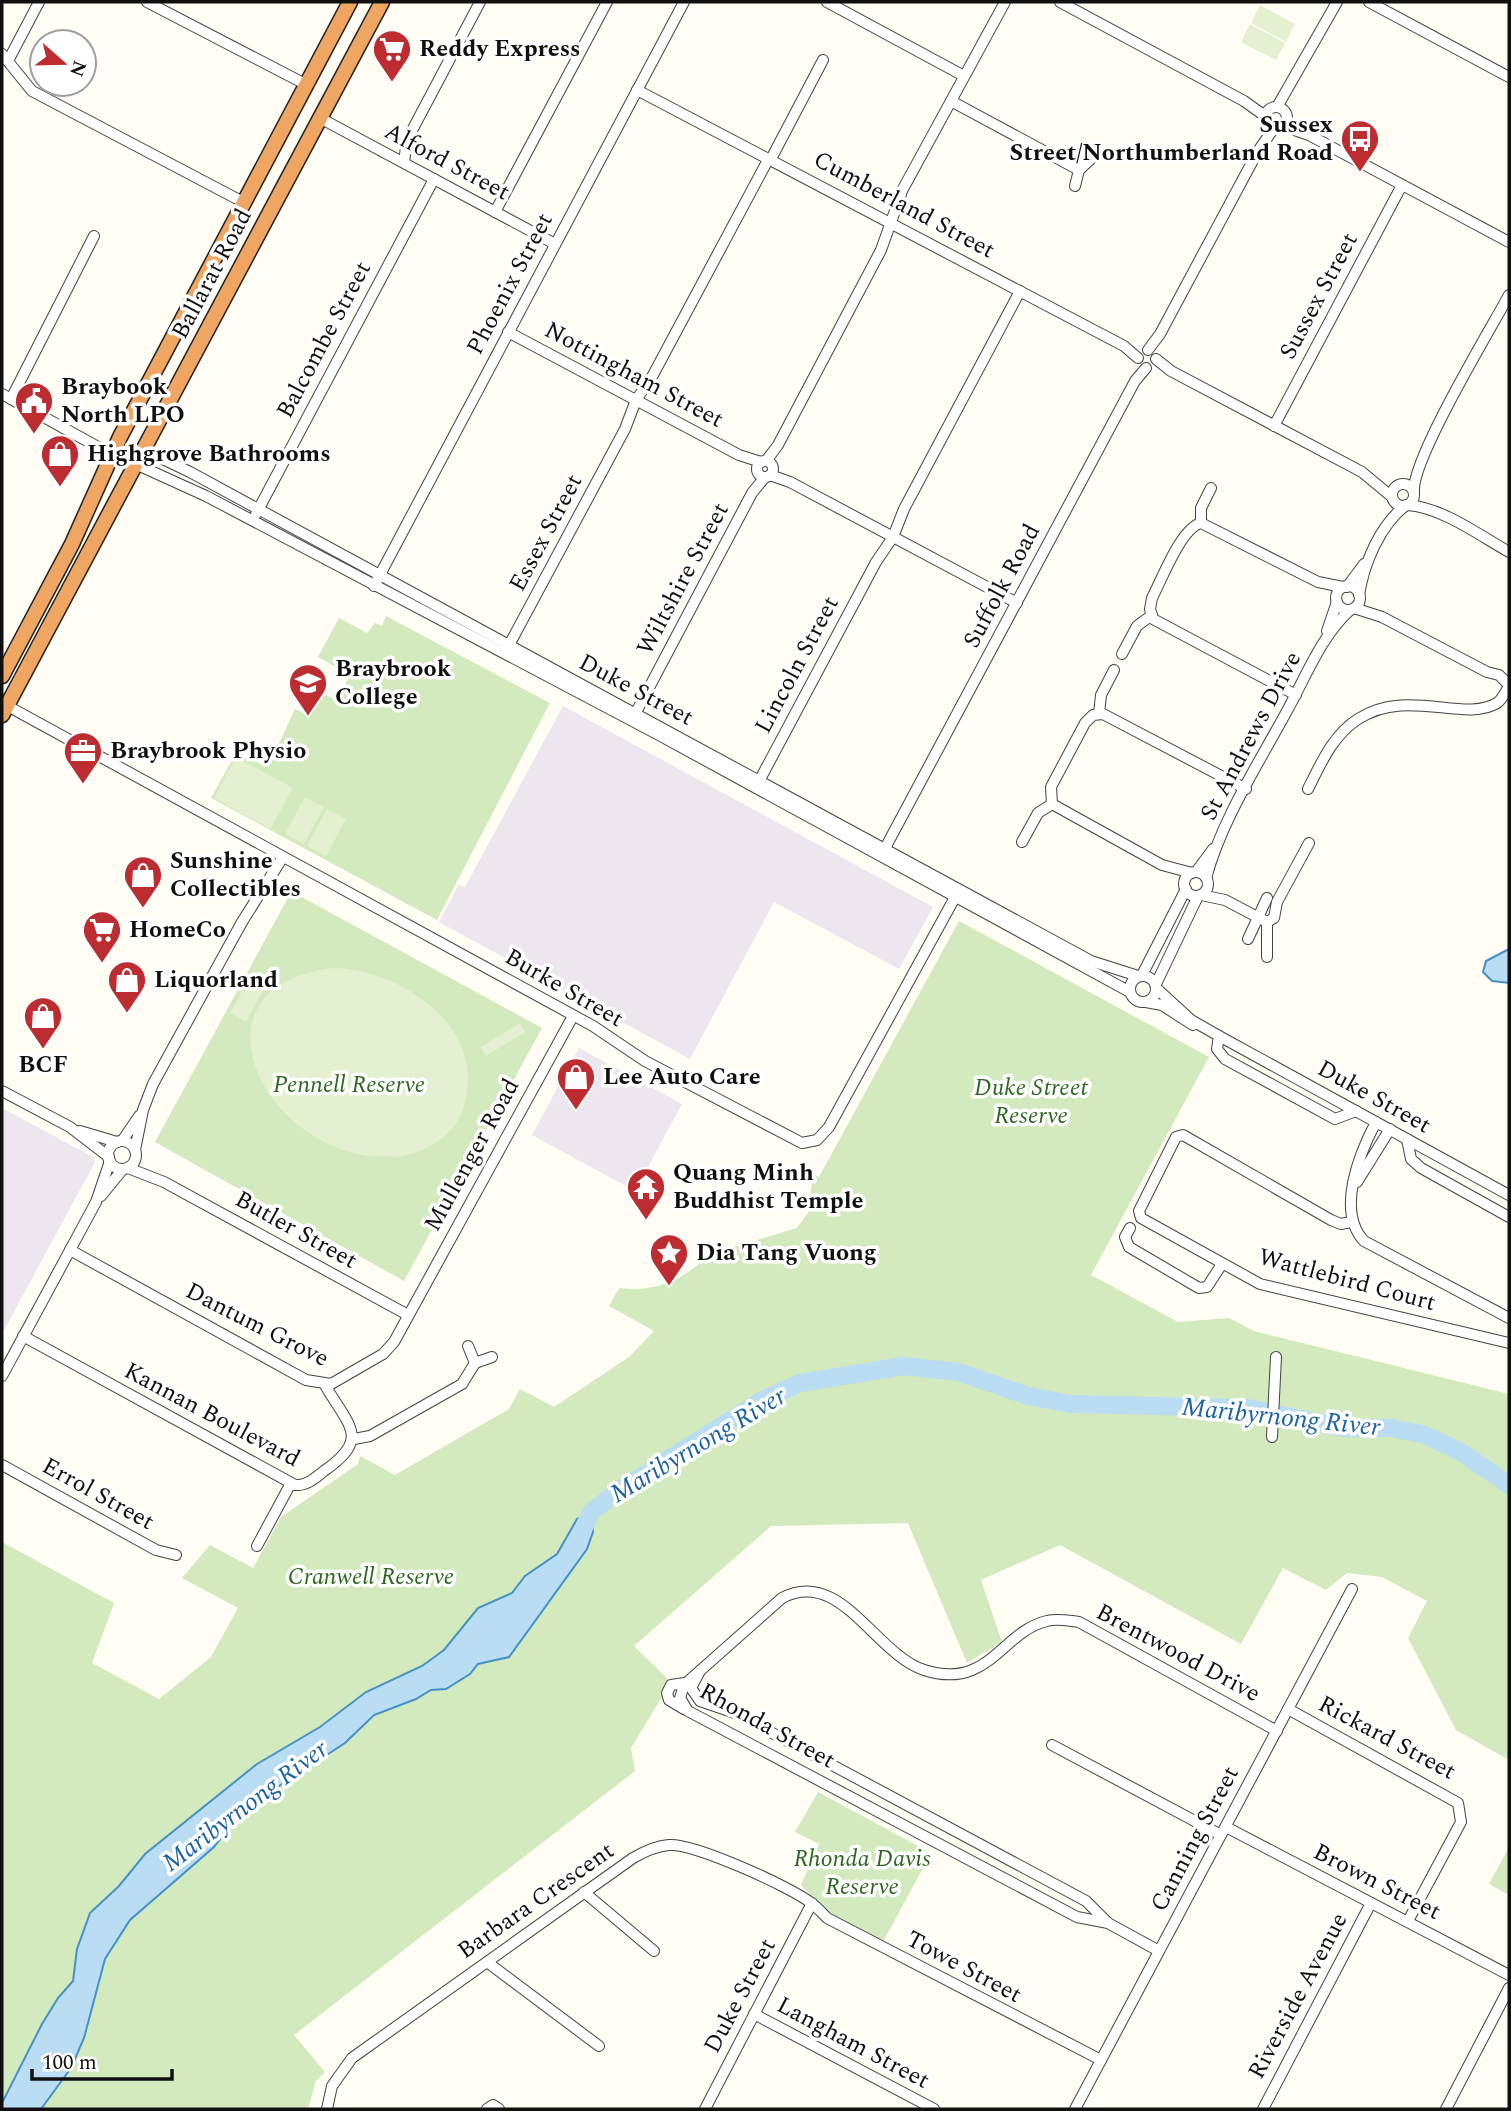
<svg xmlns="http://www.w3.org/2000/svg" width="1511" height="2111" font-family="Spectral,serif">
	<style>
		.industrial { fill: #ede6ee }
		.green { fill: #d3e9be }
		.pitch { fill: #e4f0cf }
		.water { fill: #baddf4; stroke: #4491c9; stroke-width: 2 }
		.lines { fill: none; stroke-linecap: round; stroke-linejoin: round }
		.river { stroke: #baddf4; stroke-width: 18 }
		.minor-casing { stroke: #434343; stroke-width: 12 }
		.highway-casing { stroke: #212121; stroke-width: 17 }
		.minor { stroke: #fff; stroke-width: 10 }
		.highway { stroke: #eea662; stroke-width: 14 }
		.labels { text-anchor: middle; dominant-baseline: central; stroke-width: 7; stroke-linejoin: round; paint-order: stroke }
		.poi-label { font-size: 24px; font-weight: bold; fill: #101010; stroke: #fff; text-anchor: start }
		.street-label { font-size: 24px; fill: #101010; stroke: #fff }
		.park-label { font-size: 24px; font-style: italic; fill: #2f6722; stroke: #fff }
		.water-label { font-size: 26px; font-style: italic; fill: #1d639f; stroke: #fff }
	</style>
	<rect width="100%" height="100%" fill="#fffdf4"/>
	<g class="industrial">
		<path d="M 563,706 L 933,907 L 899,969 L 774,902 L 690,1059 L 439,922 L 459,884 L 465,887 Z"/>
		<path d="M 579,1048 L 682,1104 L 635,1191 L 532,1135 Z"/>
		<path d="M 2,1108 L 93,1157 L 95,1162 L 2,1334 Z"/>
	</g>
	<g class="green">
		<path d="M 386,616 L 550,703 L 437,920 L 211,798 L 236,753 L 268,767 L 295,709 L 308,715 L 320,692 L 337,701 L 350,675 L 318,657 L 339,618 L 367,633 L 375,623 L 382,626 Z"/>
		<path d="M 298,895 L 542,1028 L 404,1281 L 155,1142 L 289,896 Z"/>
		<path d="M 959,921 L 1209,1057 L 1091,1275 L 1178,1322 L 1229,1318 L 1254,1331 L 1509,1394 L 1509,1760 L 1456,1730 L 1408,1638 L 1427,1601 L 1382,1577 L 1347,1573 L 1326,1590 L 1283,1568 L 1241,1644 L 1060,1545 L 981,1580 L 1002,1642 L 967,1663 L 908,1523 L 771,1526 L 634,1646 L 671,1682 L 631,1748 L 635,1771 L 294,2035 L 325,2072 L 316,2081 L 308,2109 L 41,2109 L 71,2068 L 84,2038 L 105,1959 L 130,1920 L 214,1847 L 224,1816 L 553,1582 L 577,1519 L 557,1554 L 525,1576 L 512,1593 L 478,1608 L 444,1650 L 422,1666 L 366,1692 L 320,1727 L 257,1764 L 145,1854 L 137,1867 L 90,1913 L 73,1981 L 58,1998 L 42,2024 L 2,2103 L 2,1542 L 114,1603 L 92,1663 L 159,1699 L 211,1657 L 238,1608 L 182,1578 L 210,1545 L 253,1568 L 281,1517 L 358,1464 L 360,1456 L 395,1475 L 509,1409 L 520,1389 L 554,1407 L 629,1357 L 654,1331 L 609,1306 L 619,1288 C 651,1292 679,1283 703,1260 L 698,1253 L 703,1244 L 716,1244 L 727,1249 L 797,1228 L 808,1213 L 813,1174 L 819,1177 Z"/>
		<path d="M 818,1792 L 931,1853 L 883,1942 L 825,1911 L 801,1885 L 819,1844 L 795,1832 Z"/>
		<path d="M 1509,1847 L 1509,1895 L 1489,1884 Z"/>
	</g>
	<g class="pitch">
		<path d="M 1260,5 L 1295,24 L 1286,42 L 1251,23 Z"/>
		<path d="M 1250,24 L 1285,43 L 1276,60 L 1241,42 Z"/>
		<path d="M 236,757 L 293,788 L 270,829 L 214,798 Z"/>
		<path d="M 305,797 L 324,807 L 304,844 L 285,834 Z"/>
		<path d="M 327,809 L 346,819 L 326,856 L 307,846 Z"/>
		<path d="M 334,968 C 395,969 478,1020 467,1091 C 465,1107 460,1122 448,1133 C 435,1145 418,1154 401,1156 C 271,1172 173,985 334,968 Z"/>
		<path d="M 250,976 L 266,985 L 246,1022 L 230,1013 Z"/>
		<path d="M 520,1023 L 525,1032 L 486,1056 L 481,1047 Z"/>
	</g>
	<g class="water">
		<path d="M 1509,949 L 1509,983 L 1492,981 L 1483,972 L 1486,961 Z"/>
		<path d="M 591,1512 L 593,1532 L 587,1549 L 509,1657 L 478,1664 L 470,1674 L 446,1689 L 431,1690 L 416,1699 L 374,1715 L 345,1743 L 267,1794 L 227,1830 L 214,1847 L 130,1920 L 105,1959 L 84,2038 L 71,2068 L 41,2109 L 2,2109 L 2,2103 L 42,2024 L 58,1998 L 73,1981 L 77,1949 L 90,1913 L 119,1886 L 145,1854 L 257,1764 L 320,1727 L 366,1692 L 422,1666 L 444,1650 L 478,1608 L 512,1593 L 525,1576 L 557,1554 L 577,1519 Z"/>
	</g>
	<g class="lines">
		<path class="river" d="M 581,1534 L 591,1512 L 618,1491 L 762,1400 L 800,1383 L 904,1366 L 958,1372 L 1028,1396 L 1071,1404 L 1248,1408 L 1344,1428 L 1391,1428 L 1425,1435 L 1461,1452 L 1509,1485"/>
		<g class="minor-casing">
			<g id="minor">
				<path d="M 147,2 L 307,85"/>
				<path d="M 827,2 L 964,76"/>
				<path d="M 1060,2 L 1244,101 L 1265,116"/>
				<path d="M 1369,2 L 1509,77"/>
				<path d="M 2,54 L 32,91 L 243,202"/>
				<path d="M 8,61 L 39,2"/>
				<path d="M 637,90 L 1124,346 L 1138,358"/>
				<path d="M 951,101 L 1079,170"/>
				<path d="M 1277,107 L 1337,2"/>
				<circle cx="1276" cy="118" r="11"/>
				<path d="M 320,118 L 555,244"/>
				<path d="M 1283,126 L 1309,135 L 1509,242"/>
				<path d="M 771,159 L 823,60"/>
				<path d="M 404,162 L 407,140 L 480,2"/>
				<path d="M 1075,186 L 1079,170 L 1093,157"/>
				<path d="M 898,198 L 1005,2"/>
				<path d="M 495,212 L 607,2"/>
				<path d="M 508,332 L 739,455 L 761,462"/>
				<path d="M 1148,350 L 1160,334 L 1258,151 L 1274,128"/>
				<path d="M 1156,359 L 1171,371 L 1362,472 L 1392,497"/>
				<path d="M 2,394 L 98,447 L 206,496 L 659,735 L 1130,992"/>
				<path d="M 11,399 L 94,236"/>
				<path d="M 1274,426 L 1402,185"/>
				<path d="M 113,451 L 144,450 L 190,472 L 1091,961 L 1138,976"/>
				<path d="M 766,461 L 778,445 L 881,250 L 901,194"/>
				<circle cx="765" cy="469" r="8"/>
				<path d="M 770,475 L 790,482 L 1017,603"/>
				<circle cx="1403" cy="495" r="11"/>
				<path d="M 1414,491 C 1412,459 1490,330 1509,295"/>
				<path d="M 1408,505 C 1443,508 1479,535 1509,552"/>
				<path d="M 256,514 L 434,179"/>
				<path d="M 1201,523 L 1201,508 L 1211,488"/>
				<path d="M 374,586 L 684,2"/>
				<circle cx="1348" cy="598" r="12"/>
				<path d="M 1347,587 L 1364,564"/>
				<path d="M 1359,595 C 1364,563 1380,525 1406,505"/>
				<path d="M 1354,608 L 1382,617 L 1487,672 L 1499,675 L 1509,685"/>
				<path d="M 1327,631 L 1337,602"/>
				<path d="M 507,649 L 625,429 L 636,400 L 653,375 L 769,158"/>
				<path d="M 1122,654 L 1137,626 L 1152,615"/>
				<path d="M 1296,695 L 1153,619 L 1150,609 L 1152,598 C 1162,579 1181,528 1201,523 L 1318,582 L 1343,587"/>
				<path d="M 2,703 L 593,1026 L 645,1061 L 802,1143 L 817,1140 L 829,1127 L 959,890"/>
				<path d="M 1099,714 L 1101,695 L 1114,670"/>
				<path d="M 633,718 L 752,493 L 765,477"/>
				<path d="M 757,785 L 876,562 L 893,537 L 904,509 L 1020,291"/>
				<path d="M 1308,789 C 1321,763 1333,735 1358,719 C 1407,687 1464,723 1497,703 C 1502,700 1506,691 1509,686"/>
				<path d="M 1022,842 L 1038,813 L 1052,804"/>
				<path d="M 883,852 L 1135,381 L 1146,368"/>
				<path d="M 1196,872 L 1213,849"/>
				<circle cx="1196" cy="884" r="12"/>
				<path d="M 1192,873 L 1162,865 L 1052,804 L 1051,787 L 1085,723 L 1093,715 L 1103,714 L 1246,789"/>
				<path d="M 1206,878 C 1222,819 1259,763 1288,709 C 1306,676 1322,635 1350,610"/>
				<path d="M 1201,895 L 1225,900 L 1267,922 L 1274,918 L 1277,902 L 1309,843"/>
				<path d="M 1248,939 L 1267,898"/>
				<path d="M 1267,957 L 1267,922"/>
				<path d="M 1142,975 L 1186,889"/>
				<circle cx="1143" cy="989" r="13"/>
				<path d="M 1156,984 L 1198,896"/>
				<path d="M 1156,988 L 1191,1020 L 1219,1036 L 1509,1195"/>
				<path d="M 1146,1002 L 1162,1005 L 1193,1025"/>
				<path d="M 1219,1036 L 1217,1049 L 1225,1059 L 1335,1119 L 1356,1111"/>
				<path d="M 2,1091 L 70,1127 L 109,1157"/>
				<path d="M 1376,1122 C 1359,1154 1336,1211 1364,1241 L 1509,1318"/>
				<path d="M 80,1131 L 117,1142"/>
				<path d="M 1407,1139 L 1411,1159 L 1421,1168 L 1509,1217"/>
				<path d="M 122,1141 L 139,1116"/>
				<circle cx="122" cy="1155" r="14"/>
				<path d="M 135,1150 L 143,1110 L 153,1084 L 242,922 L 283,857"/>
				<path d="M 128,1168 L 164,1182 L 408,1315"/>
				<path d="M 1357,1182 L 1390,1129"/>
				<path d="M 101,1196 L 123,1169"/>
				<path d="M 1351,1222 L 1341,1224 L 1331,1220 L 1183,1135 L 1176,1137 L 1139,1211 L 1141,1218 L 1260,1284 L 1509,1343"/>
				<path d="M 1130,1228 L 1125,1237 L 1129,1247 L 1199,1288 L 1207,1287 L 1222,1264"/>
				<path d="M 70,1250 L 306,1380 L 331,1384 L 383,1354 L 394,1342 L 573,1016"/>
				<path d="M 23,1336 L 295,1485 C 307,1486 315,1478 324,1471 C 371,1438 349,1427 325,1385"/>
				<path d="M 468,1346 L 475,1363 L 492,1357"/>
				<path d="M 2,1376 L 96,1202 L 110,1161"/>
				<path d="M 1272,1437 L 1276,1357"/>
				<path d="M 354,1439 L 370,1436 L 462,1384 L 475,1363"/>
				<path d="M 2,1465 L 156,1550 L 176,1555"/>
				<path d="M 257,1546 L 291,1483"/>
				<path d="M 699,1673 L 691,1688 L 700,1701 L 735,1713 L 1086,1901 L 1108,1923"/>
				<path d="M 684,1709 L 669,1700 L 667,1693 L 671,1685 L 685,1683"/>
				<path d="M 1288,1709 L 1458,1803 L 1461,1822 L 1408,1921"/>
				<path d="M 1052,1745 L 1221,1835"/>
				<path d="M 1226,1827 L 1509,1975"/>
				<path d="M 584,1892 L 654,1951"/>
				<path d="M 1159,1951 L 1108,1923 L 1077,1917 L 688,1711 L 680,1698 L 684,1685 L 782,1598 C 840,1567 874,1653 924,1670 C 989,1691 1002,1631 1047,1621 C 1058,1618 1069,1621 1079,1622 L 1277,1731"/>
				<path d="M 487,1962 L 599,2046"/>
				<path d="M 754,2014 L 934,2109"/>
				<path d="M 327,2109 L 332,2086 L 352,2058 L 633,1858 C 645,1851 656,1846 669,1845 C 694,1843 791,1887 811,1903 C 817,1907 822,1913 827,1918 L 1101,2060"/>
				<path d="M 487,2109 L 493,2105 L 499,2109"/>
				<path d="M 705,2109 L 812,1903"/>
				<path d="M 1075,2109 L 1352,1589"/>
				<path d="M 1263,2109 L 1371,1903"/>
				<path d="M 1446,2109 L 1509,1988"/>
			</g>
		</g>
		<g class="highway-casing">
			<g id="highway">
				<path d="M 2,676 L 72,544 L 120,437 L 350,2"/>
				<path d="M 2,715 L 382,2"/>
			</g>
		</g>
		<use href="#minor" class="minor"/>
		<use href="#highway" class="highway"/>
	</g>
	<defs>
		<g id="supermarket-pin" transform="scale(2.0125)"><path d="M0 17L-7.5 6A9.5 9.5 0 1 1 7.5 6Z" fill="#bc2c30" stroke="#fff"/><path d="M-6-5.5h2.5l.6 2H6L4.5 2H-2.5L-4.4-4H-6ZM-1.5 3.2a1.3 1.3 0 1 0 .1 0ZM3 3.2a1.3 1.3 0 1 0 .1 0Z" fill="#fff"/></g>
		<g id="bus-pin" transform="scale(2.0125)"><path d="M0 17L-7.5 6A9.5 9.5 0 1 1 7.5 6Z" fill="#bc2c30" stroke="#fff"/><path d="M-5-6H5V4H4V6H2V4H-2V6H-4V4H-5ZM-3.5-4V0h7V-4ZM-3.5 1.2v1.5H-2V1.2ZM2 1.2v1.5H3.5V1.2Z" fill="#fff"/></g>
		<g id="civic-pin" transform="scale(2.0125)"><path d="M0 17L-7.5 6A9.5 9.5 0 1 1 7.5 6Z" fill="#bc2c30" stroke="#fff"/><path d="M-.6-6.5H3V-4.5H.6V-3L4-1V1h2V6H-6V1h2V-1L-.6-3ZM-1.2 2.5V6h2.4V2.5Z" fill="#fff"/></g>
		<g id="shop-pin" transform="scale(2.0125)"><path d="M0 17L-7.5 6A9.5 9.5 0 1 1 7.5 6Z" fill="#bc2c30" stroke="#fff"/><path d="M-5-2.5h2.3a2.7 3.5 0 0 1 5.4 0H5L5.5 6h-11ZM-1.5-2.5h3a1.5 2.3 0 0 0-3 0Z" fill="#fff"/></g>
		<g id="school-pin" transform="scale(2.0125)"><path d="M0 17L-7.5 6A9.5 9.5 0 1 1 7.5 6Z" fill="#bc2c30" stroke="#fff"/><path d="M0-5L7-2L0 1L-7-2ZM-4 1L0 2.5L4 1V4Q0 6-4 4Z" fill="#fff"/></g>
		<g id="office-pin" transform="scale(2.0125)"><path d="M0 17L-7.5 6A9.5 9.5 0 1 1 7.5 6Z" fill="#bc2c30" stroke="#fff"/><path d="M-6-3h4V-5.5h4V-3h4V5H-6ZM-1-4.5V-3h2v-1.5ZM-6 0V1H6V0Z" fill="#fff"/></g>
		<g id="temple-pin" transform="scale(2.0125)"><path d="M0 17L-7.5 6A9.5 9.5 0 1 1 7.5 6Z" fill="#bc2c30" stroke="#fff"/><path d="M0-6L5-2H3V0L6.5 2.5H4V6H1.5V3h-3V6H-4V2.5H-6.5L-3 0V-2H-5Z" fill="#fff"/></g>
		<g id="sight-pin" transform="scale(2.0125)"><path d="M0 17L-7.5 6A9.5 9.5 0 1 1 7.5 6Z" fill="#bc2c30" stroke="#fff"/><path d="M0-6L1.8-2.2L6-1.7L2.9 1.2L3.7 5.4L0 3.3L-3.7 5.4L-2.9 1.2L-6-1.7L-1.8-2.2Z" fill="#fff"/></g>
	</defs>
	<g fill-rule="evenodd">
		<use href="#supermarket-pin" x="392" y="49"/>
		<use href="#bus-pin" x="1360" y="139"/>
		<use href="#civic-pin" x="34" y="401"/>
		<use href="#shop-pin" x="60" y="454"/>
		<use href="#school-pin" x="308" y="683"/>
		<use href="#office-pin" x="83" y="751"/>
		<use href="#shop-pin" x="143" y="875"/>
		<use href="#supermarket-pin" x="102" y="930"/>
		<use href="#shop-pin" x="127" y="980"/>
		<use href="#shop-pin" x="43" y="1016"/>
		<use href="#shop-pin" x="576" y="1077"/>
		<use href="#temple-pin" x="646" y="1187"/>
		<use href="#sight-pin" x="669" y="1253"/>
	</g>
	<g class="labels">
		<g class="poi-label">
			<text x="419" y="49">Reddy Express</text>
			<text x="1333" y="125" text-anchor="end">Sussex<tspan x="1333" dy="28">Street/Northumberland Road</tspan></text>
			<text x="61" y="387">Braybook<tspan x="61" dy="28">North LPO</tspan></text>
			<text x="87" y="454">Highgrove Bathrooms</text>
			<text x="335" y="669">Braybrook<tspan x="335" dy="28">College</tspan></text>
			<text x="110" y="751">Braybrook Physio</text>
			<text x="170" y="861">Sunshine<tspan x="170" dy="28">Collectibles</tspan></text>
			<text x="129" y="930">HomeCo</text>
			<text x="154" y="980">Liquorland</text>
			<text x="43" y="1065" text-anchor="middle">BCF</text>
			<text x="603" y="1077">Lee Auto Care</text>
			<text x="673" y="1173">Quang Minh<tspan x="673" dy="28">Buddhist Temple</tspan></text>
			<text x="696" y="1253">Dia Tang Vuong</text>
		</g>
		<g class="street-label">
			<text transform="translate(447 162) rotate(28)">Alford Street</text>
			<text transform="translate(904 205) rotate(28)">Cumberland Street</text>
			<text transform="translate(212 274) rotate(-62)">Ballarat Road</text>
			<text transform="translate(510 284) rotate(-62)">Phoenix Street</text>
			<text transform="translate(1319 296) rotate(-62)">Sussex Street</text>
			<text transform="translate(324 340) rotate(-62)">Balcombe Street</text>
			<text transform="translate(634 375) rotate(28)">Nottingham Street</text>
			<text transform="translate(546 533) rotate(-62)">Essex Street</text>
			<text transform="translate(683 579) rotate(-62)">Wiltshire Street</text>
			<text transform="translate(1002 586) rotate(-62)">Suffolk Road</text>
			<text transform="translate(797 665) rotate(-62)">Lincoln Street</text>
			<text transform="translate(636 690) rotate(28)">Duke Street</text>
			<text transform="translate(1251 736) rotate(-62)">St Andrews Drive</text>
			<text transform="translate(564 988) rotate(30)">Burke Street</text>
			<text transform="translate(1374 1097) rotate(29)">Duke Street</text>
			<text transform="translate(472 1155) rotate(-61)">Mullenger Road</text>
			<text transform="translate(296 1230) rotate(29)">Butler Street</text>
			<text transform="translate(1347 1280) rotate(15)">Wattlebird Court</text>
			<text transform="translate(257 1325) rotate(27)">Dantum Grove</text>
			<text transform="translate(212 1415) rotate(28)">Kannan Boulevard</text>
			<text transform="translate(98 1494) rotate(29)">Errol Street</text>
			<text transform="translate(1178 1653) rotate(28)">Brentwood Drive</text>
			<text transform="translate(767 1726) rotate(29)">Rhonda Street</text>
			<text transform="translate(1387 1738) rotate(28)">Rickard Street</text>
			<text transform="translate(1195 1839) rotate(-62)">Canning Street</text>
			<text transform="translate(1377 1882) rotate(27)">Brown Street</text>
			<text transform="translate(536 1901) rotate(-35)">Barbara Crescent</text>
			<text transform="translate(964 1967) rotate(28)">Towe Street</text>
			<text transform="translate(740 1996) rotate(-62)">Duke Street</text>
			<text transform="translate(1298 1996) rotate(-62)">Riverside Avenue</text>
			<text transform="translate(853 2043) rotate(28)">Langham Street</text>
		</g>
		<g class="park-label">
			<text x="349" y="1085">Pennell Reserve</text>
			<text x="1031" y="1088">Duke Street<tspan x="1031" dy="28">Reserve</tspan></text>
			<text x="371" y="1577">Cranwell Reserve</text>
			<text x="862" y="1859">Rhonda Davis<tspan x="862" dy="28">Reserve</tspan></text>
		</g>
		<g class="water-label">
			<text transform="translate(1281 1417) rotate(6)">Maribyrnong River</text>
			<text transform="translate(698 1445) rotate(-31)">Maribyrnong River</text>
			<text transform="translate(245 1806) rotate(-37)">Maribyrnong River</text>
		</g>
	</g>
	<rect width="1511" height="2111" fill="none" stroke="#101010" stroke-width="7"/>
	<g transform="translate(63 63) rotate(110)"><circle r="33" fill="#ffffff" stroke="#9f9f9f" stroke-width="2"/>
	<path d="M0-5L12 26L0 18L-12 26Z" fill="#bc2c30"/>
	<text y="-10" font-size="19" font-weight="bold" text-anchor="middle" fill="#101010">N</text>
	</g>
	<path d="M32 2069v10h140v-10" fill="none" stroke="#101010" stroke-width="3.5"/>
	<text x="42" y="2069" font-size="21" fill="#101010" stroke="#ffffff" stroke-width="5" paint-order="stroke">100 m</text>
</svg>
